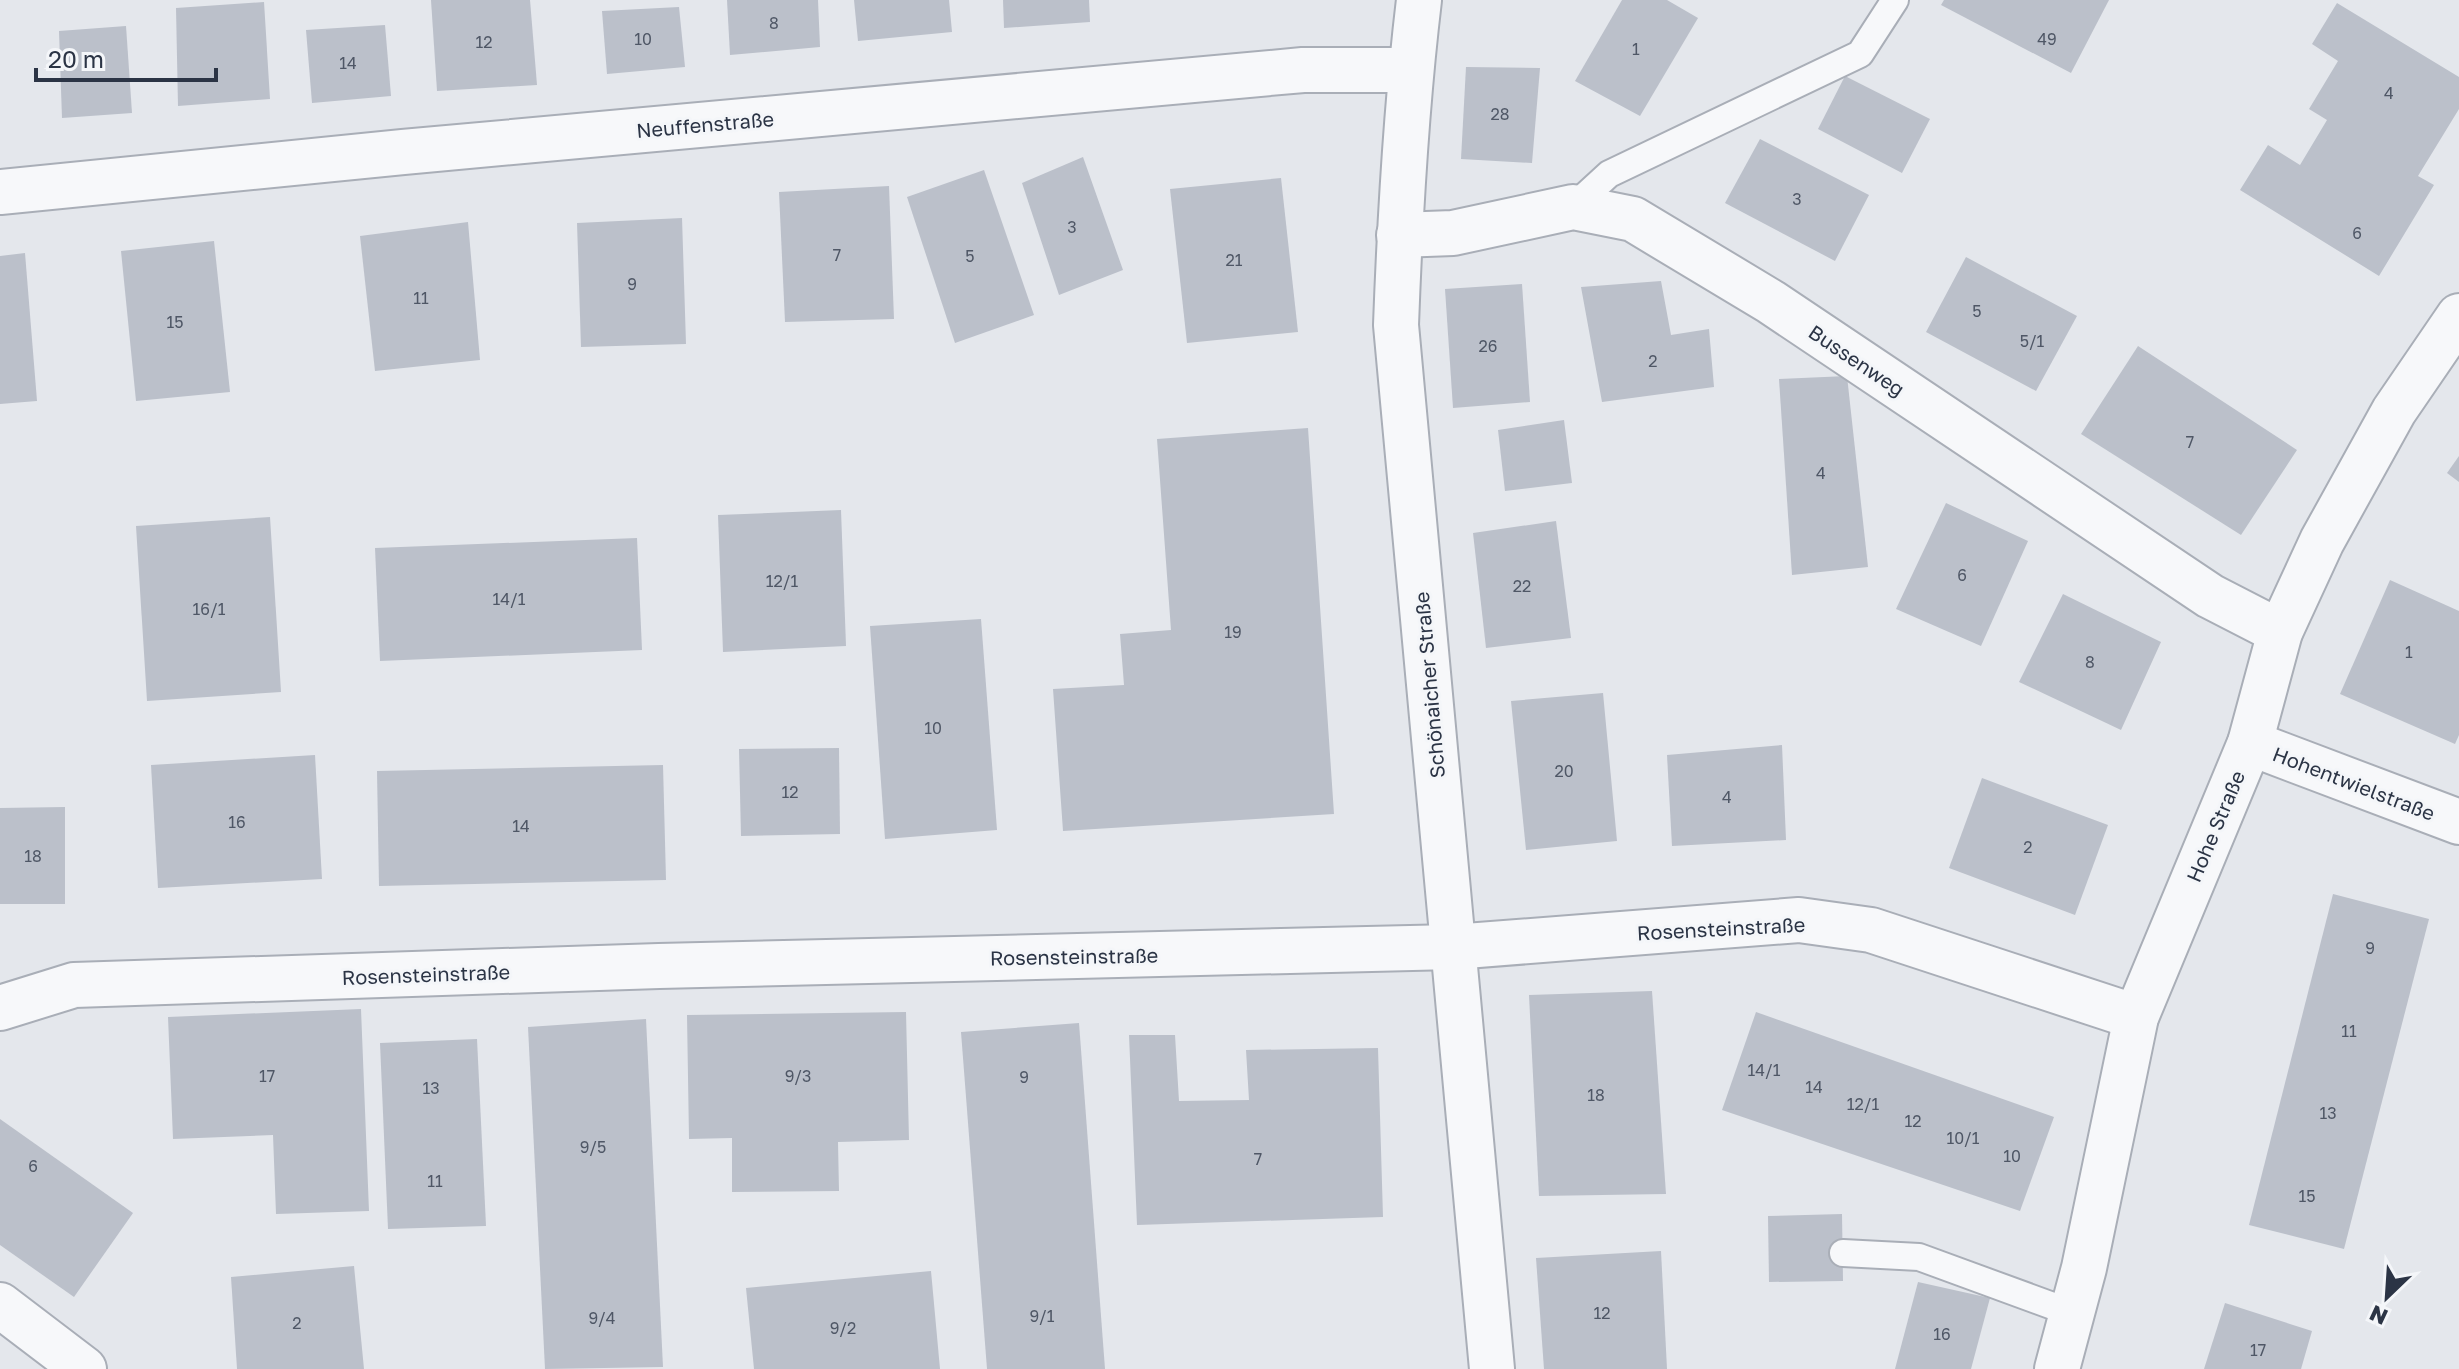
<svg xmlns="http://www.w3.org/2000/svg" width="2459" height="1369" font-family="'Golos Text',sans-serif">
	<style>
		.building { fill: #bbc0ca }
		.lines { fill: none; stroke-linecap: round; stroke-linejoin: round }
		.service-casing { stroke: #a9aeb7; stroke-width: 30 }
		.minor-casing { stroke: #a9aeb7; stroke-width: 48 }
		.tertiary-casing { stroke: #a9aeb7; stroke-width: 48 }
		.service { stroke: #f7f8fa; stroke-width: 26 }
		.minor { stroke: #f7f8fa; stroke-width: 44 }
		.tertiary { stroke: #f7f8fa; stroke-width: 44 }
		.labels { text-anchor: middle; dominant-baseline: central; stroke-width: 6; stroke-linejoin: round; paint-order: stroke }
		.number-label { font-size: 16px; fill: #4f5766 }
		.street-label { font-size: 20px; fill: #2b3445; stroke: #f4f6f9 }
	</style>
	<rect width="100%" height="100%" fill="#e4e7ec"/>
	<g class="building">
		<path d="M 431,0 L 530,0 L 537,85 L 437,91 Z"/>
		<path d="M 727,0 L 818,0 L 820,47 L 730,55 Z"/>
		<path d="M 854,0 L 949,0 L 952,32 L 858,41 Z"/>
		<path d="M 1003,0 L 1089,0 L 1090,22 L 1004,28 Z"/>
		<path d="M 1622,0 L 1667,0 L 1698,18 L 1640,116 L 1575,81 Z"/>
		<path d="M 1944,0 L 2109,0 L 2071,73 L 1941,5 Z"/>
		<path d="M 264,2 L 270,99 L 178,106 L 176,8 Z"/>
		<path d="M 2337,3 L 2459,77 L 2459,109 L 2418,176 L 2434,185 L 2379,276 L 2240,190 L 2268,145 L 2300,165 L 2327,120 L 2309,109 L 2338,61 L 2312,44 Z"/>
		<path d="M 679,7 L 685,67 L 607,74 L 602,11 Z"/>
		<path d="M 385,25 L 391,96 L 312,103 L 306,30 Z"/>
		<path d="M 126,26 L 132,113 L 62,118 L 59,31 Z"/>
		<path d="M 1466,67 L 1540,68 L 1532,163 L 1461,159 Z"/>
		<path d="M 1845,76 L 1930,119 L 1902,173 L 1818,129 Z"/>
		<path d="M 1760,139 L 1869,195 L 1835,261 L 1725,203 Z"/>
		<path d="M 1083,157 L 1123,270 L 1059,295 L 1022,183 Z"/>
		<path d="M 984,170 L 1034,315 L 955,343 L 907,197 Z"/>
		<path d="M 1281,178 L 1298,332 L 1187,343 L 1170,189 Z"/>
		<path d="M 889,186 L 894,319 L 785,322 L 779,192 Z"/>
		<path d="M 682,218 L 686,344 L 581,347 L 577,223 Z"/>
		<path d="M 468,222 L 480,360 L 375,371 L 360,236 Z"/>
		<path d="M 214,241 L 230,392 L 136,401 L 121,251 Z"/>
		<path d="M 25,253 L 37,401 L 0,404 L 0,256 Z"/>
		<path d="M 1966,257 L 2077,316 L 2036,391 L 1926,332 Z"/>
		<path d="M 1661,281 L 1671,335 L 1709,329 L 1714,387 L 1602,402 L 1581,287 Z"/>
		<path d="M 1522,284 L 1530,402 L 1453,408 L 1445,289 Z"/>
		<path d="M 2138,346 L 2297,450 L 2241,535 L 2081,434 Z"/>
		<path d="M 1847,376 L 1868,567 L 1792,575 L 1779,379 Z"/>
		<path d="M 1564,420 L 1572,483 L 1505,491 L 1498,430 Z"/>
		<path d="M 1308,428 L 1334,814 L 1063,831 L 1053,689 L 1124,685 L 1120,634 L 1171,630 L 1157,439 Z"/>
		<path d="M 2459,456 L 2459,482 L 2447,473 Z"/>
		<path d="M 1946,503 L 2028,541 L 1981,646 L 1896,609 Z"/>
		<path d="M 841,510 L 846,646 L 723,652 L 718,515 Z"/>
		<path d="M 270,517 L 281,692 L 147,701 L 136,526 Z"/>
		<path d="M 1556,521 L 1571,638 L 1486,648 L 1473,533 Z"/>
		<path d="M 637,538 L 642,650 L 380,661 L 375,548 Z"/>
		<path d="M 2390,580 L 2459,611 L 2459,735 L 2455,744 L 2340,694 Z"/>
		<path d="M 2063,594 L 2161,642 L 2121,730 L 2019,682 Z"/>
		<path d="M 981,619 L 997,830 L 885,839 L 870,626 Z"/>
		<path d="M 1603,693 L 1617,841 L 1526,850 L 1511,701 Z"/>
		<path d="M 1782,745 L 1786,840 L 1672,846 L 1667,755 Z"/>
		<path d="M 839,748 L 840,834 L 741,836 L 739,749 Z"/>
		<path d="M 315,755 L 322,879 L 158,888 L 151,765 Z"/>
		<path d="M 663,765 L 666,880 L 379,886 L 377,771 Z"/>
		<path d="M 1982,778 L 2108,825 L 2075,915 L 1949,868 Z"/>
		<path d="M 65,807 L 65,904 L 0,904 L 0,808 Z"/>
		<path d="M 2333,894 L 2429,919 L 2344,1249 L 2249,1225 Z"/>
		<path d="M 1652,991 L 1666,1194 L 1539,1196 L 1529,995 Z"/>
		<path d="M 361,1009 L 369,1211 L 276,1214 L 273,1135 L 173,1139 L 168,1017 Z"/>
		<path d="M 906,1012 L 909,1140 L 838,1142 L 839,1191 L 732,1192 L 732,1138 L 689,1139 L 687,1015 Z"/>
		<path d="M 1756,1012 L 2054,1117 L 2020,1211 L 1722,1110 Z"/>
		<path d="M 646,1019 L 663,1367 L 545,1369 L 528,1027 Z"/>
		<path d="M 1079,1023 L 1105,1369 L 987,1369 L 961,1032 Z"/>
		<path d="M 1129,1035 L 1175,1035 L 1179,1101 L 1249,1100 L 1246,1050 L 1378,1048 L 1383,1217 L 1137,1225 Z"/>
		<path d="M 477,1039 L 486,1226 L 388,1229 L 380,1043 Z"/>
		<path d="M 0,1119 L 133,1213 L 74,1297 L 0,1245 Z"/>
		<path d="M 1842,1214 L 1843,1281 L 1769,1282 L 1768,1216 Z"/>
		<path d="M 1661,1251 L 1667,1369 L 1544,1369 L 1536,1258 Z"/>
		<path d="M 354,1266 L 364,1369 L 237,1369 L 231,1277 Z"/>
		<path d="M 931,1271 L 940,1369 L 754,1369 L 746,1288 Z"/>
		<path d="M 1918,1282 L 1990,1298 L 1971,1369 L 1895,1369 Z"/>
		<path d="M 2225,1303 L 2312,1331 L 2301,1369 L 2204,1369 Z"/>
	</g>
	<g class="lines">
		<g class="service-casing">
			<g id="service">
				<path d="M 1573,207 L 1609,174 L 1860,54 L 1895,0"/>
				<path d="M 1843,1253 L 1919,1257 L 2072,1313"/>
			</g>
		</g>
		<g class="minor-casing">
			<g id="minor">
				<path d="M 0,192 L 403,152 L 1303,70 L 1411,70"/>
				<path d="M 1399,235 L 1453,233 L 1573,207 L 1633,219 L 1771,302 L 2210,596 L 2280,632"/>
				<path d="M 2250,743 L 2459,822"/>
				<path d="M 0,1008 L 74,985 L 659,966 L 1453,947 L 1799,920 L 1871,930 L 2136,1017"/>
				<path d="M 2057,1369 L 2084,1268 L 2136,1017 L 2250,743 L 2280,632 L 2322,541 L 2394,411 L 2459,316"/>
			</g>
		</g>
		<g class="tertiary-casing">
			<g id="tertiary">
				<path d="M 1419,0 C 1406,108 1400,216 1396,325 L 1492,1369"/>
				<path d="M 0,1305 L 84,1369"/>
			</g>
		</g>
		<use href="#service" class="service"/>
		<use href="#minor" class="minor"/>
		<use href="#tertiary" class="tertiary"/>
	</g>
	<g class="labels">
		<g class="number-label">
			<text x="774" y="23">8</text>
			<text x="643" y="39">10</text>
			<text x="2047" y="39">49</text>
			<text x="484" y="42">12</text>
			<text x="1636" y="49">1</text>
			<text x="348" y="63">14</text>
			<text x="2389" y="93">4</text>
			<text x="1500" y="114">28</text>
			<text x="1797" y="199">3</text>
			<text x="1072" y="227">3</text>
			<text x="2357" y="233">6</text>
			<text x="837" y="255">7</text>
			<text x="970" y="256">5</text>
			<text x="1234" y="260">21</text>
			<text x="632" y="284">9</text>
			<text x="421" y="298">11</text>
			<text x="1977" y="311">5</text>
			<text x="175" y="322">15</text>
			<text x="2032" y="341">5/1</text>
			<text x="1488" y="346">26</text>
			<text x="1653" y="361">2</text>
			<text x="2190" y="442">7</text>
			<text x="1821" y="473">4</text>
			<text x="1962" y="575">6</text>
			<text x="782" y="581">12/1</text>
			<text x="1522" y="586">22</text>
			<text x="509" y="599">14/1</text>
			<text x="209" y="609">16/1</text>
			<text x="1233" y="632">19</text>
			<text x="2409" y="652">1</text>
			<text x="2090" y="662">8</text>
			<text x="933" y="728">10</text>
			<text x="1564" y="771">20</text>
			<text x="790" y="792">12</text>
			<text x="1727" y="797">4</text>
			<text x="237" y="822">16</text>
			<text x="521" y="826">14</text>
			<text x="2028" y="847">2</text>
			<text x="33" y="856">18</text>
			<text x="2370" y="948">9</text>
			<text x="2349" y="1031">11</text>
			<text x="1764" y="1070">14/1</text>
			<text x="267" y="1076">17</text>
			<text x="798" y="1076">9/3</text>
			<text x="1024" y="1077">9</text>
			<text x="1814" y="1087">14</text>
			<text x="431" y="1088">13</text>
			<text x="1596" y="1095">18</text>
			<text x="1863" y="1104">12/1</text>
			<text x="2328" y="1113">13</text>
			<text x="1913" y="1121">12</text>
			<text x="1963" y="1138">10/1</text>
			<text x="593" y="1147">9/5</text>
			<text x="2012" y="1156">10</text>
			<text x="1258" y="1159">7</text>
			<text x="33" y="1166">6</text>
			<text x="435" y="1181">11</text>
			<text x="2307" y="1196">15</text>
			<text x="1602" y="1313">12</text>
			<text x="1042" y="1316">9/1</text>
			<text x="602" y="1318">9/4</text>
			<text x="297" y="1323">2</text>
			<text x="843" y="1328">9/2</text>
			<text x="1942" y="1334">16</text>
			<text x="2258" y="1350">17</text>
		</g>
		<g class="street-label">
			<text transform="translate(705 124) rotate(-5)">Neuffenstraße</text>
			<text transform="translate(1857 360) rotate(34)">Bussenweg</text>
			<text transform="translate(1429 685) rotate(-95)">Schönaicher Straße</text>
			<text transform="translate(2354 783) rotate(21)">Hohentwielstraße</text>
			<text transform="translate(2215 826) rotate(-67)">Hohe Straße</text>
			<text transform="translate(1721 928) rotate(-3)">Rosensteinstraße</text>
			<text transform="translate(1074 956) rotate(-1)">Rosensteinstraße</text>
			<text transform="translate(426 974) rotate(-2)">Rosensteinstraße</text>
		</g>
	</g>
	<g transform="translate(2387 1297) rotate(205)" stroke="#f4f6f9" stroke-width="6" paint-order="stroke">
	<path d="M0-6L14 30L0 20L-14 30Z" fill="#2b3445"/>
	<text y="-12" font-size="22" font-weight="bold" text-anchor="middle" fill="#2b3445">N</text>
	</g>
	<path d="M36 68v12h180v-12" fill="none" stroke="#2b3445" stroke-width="4"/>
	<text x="48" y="68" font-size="24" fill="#2b3445" stroke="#f4f6f9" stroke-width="6" paint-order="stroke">20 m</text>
</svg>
